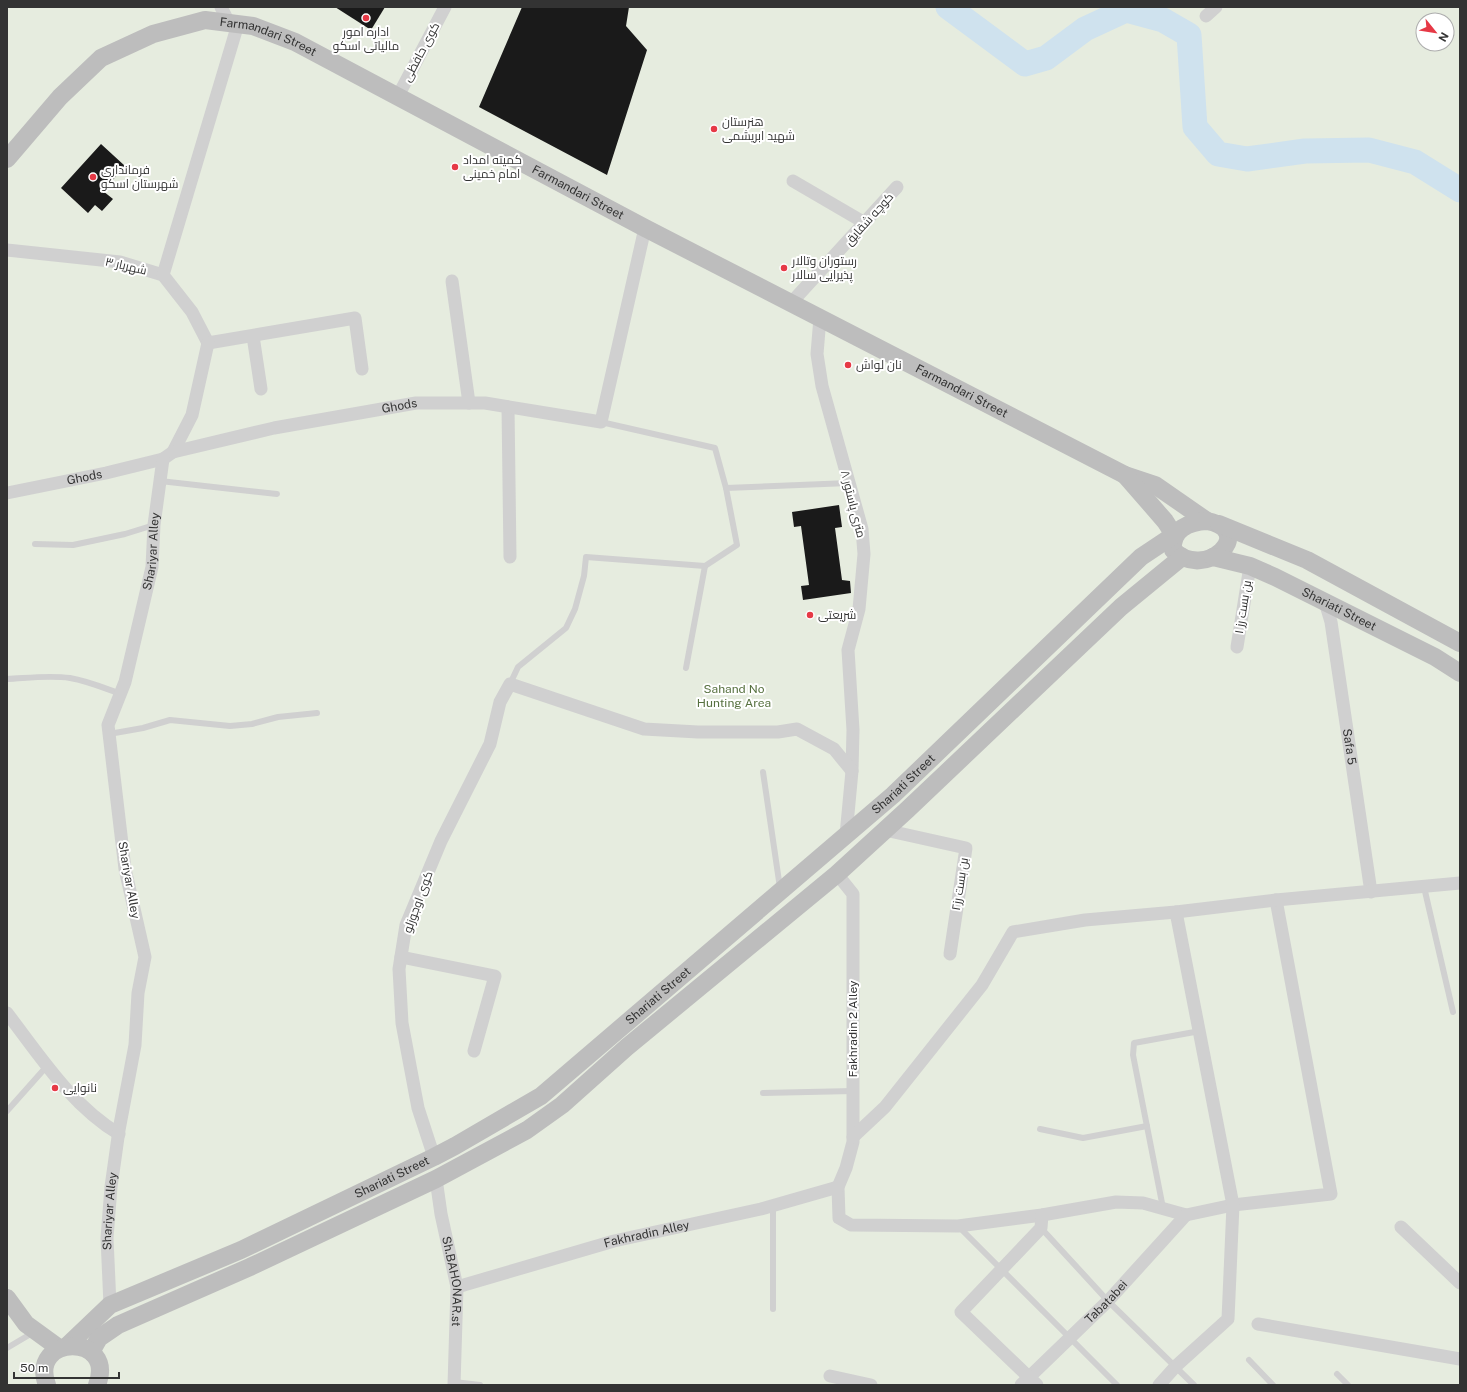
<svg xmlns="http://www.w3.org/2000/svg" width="1467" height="1392" font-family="'Public Sans',Cairo,sans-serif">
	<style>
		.green { fill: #e6ecdf; fill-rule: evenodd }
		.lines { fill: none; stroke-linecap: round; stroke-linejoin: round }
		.river { stroke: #cfe2ee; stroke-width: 25 }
		.building { fill: #1a1a1a }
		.lane { stroke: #d0d0d0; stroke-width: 6 }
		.street { stroke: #d0d0d0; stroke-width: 13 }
		.secondary { stroke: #bdbdbd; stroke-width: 18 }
		.poi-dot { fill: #e63946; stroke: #fff; stroke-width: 1.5 }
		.labels { text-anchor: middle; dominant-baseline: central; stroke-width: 4; stroke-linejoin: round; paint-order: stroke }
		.poi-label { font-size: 12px; fill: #333; stroke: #fff; text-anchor: start }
		.street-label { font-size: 12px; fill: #333; stroke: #fff }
		.park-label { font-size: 12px; fill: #56703f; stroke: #fff }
	</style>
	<rect width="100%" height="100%" fill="#fff"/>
	<path class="green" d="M 7,7 L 1460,7 L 1460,1385 L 7,1385 ZM 1423,20 L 1447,20 L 1447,44 L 1423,44 Z"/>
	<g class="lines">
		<path class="river" d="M 948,7 L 1025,64 L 1046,58 L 1085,29 L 1126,10 L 1163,20 L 1189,35 L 1195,127 L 1218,154 L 1247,159 L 1305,151 L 1369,150 L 1415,162 L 1460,190"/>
	</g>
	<g class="building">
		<path d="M 335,7 L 385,7 L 371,30 Z"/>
		<path d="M 522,7 L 629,7 L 626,26 L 647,50 L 607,175 L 479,107 Z"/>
		<path d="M 101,144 L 125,166 L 103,191 L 113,199 L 102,211 L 95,205 L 88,213 L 61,188 Z"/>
		<path d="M 839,505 L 842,527 L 835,528 L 842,580 L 850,581 L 851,593 L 803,600 L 801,586 L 809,585 L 801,526 L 794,527 L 792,512 Z"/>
	</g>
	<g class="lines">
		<g class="lane">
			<path d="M 601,422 L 715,448 L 726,488 L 849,483"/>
			<path d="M 160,481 L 277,494"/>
			<path d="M 35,544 L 73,545 L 125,534 L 154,525"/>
			<path d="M 686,668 L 705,566"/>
			<path d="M 7,679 C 28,678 49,675 70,678 C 88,681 104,688 121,694"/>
			<path d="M 510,684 L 518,667 L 566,628 L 575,609 L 584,576 L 586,557 L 705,566 L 737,545 L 726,488"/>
			<path d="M 109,734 L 143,728 L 170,720 L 230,726 L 252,724 L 278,717 L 317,713"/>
			<path d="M 763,772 L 780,888"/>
			<path d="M 1424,887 L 1453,1012"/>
			<path d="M 763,1093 L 853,1091"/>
			<path d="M 7,1111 L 47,1066"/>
			<path d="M 1040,1129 L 1083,1138 L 1147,1126"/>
			<path d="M 773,1206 L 773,1309"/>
			<path d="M 1163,1208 L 1133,1055 L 1134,1043 L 1200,1031"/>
			<path d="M 958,1226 L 1117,1385"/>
			<path d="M 1041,1228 L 1108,1301 L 1194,1385"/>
			<path d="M 7,1348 L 34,1332"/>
			<path d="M 1249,1360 L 1273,1385"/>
			<path d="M 1337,1374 L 1348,1385"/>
			<path d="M 454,1382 L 480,1385"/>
		</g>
		<g class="street">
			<path d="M 221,7 L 229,23"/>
			<path d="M 1206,16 L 1216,7"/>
			<path d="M 398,96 L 445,7"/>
			<path d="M 793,181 L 865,223"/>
			<path d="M 7,250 L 120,262 L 163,275 L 192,312 L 208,343"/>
			<path d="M 163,275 L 238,24"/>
			<path d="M 452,281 L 469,403"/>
			<path d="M 791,303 L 897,187"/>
			<path d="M 820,318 L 817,354 L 822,386 L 862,529 L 864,554 L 859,609 L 848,650 L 853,730 L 852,771 L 846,835"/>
			<path d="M 253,336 L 261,389"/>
			<path d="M 208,343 L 355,318 L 362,369"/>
			<path d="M 508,407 L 510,557"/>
			<path d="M 173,452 L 192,415 L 208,343"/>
			<path id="s1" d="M 7,493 L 106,473 L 163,459 L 173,452 L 274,428 L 416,403 L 485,403 L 601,422 L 645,228"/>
			<path id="s2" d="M 1325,602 L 1331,622 L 1371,892"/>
			<path d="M 1237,647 L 1250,566"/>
			<path d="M 885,830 L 966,848 L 950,954"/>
			<path d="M 837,874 L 853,894 L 853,1142 L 846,1168 L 838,1187 L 839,1218 L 851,1225 L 958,1226 L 1042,1215 L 1116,1202 L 1143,1203 L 1186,1215 L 1233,1205 L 1331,1194 L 1276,900"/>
			<path d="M 401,957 L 495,976 L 474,1051"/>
			<path d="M 7,1013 C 40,1056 71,1105 119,1134"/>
			<path d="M 853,1137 L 885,1107 L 982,985 L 1013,932 L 1085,920 L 1176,912 L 1276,900 L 1460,883"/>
			<path d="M 434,1157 L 418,1108 L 402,1023 L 399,969 L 406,925 L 441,841 L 490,744 L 500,702 L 510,684 L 644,729 L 698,732 L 778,732 L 797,729 L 834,749 L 852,771"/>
			<path id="s3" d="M 436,1179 L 441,1214 L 457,1287 L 454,1385"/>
			<path d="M 1401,1227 L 1460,1283"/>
			<path id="s4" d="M 457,1287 L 614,1241 L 761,1209 L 838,1187"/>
			<path id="s5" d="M 110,1305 L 107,1238 L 111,1187 L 119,1130 L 135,1045 L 138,993 L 145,957 L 125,869 L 108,725 L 125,682 L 152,567 L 154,525 L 163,459"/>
			<path d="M 1258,1324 L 1460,1359"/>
			<path d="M 830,1376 L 871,1385"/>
			<path id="s6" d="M 1021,1385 L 1108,1301 L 1186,1215"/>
			<path d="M 1037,1385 L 961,1312 L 1041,1228 L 1042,1215"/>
			<path d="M 1159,1385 L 1176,1366 L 1228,1319 L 1233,1205 L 1176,912"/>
		</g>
		<g class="secondary">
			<path id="s7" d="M 7,159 L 60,97 L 101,58 L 153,34 L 205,20 L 253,26 L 295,42 L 645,228 L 1125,475 L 1155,485 L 1207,521"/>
			<path d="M 1207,521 C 1258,531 1205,582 1173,550 C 1171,529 1189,522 1207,521 Z"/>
			<path d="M 1219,524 L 1307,560 L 1460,643"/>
			<path id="s8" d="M 1213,557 L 1250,566 L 1275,577 L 1435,657 L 1460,673"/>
			<path d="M 7,1298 L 26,1324 L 59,1348"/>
			<path id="s9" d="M 67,1346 L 110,1305 L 241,1250 L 434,1157 L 455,1146 L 541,1096 L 893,795 L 1141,557 L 1174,535 L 1165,521 L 1125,475"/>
			<path d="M 91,1352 L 99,1338 L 118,1325 L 250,1267 L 436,1179 L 527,1130 L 562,1105 L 627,1047 L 837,874 L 907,810 L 1121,607 L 1182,557"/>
			<path d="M 47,1385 C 28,1334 117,1333 97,1385"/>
		</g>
	</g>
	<g class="poi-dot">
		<circle cx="366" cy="18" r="4"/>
		<circle cx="714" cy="129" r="4"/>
		<circle cx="455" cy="167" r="4"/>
		<circle cx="93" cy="177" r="4"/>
		<circle cx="784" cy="268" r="4"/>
		<circle cx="848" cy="365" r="4"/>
		<circle cx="810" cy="615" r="4"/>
		<circle cx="55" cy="1088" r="4"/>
	</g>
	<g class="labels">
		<g class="poi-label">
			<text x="366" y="32" text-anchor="middle">اداره امور<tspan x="366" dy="14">مالیاتی اسکو</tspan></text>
			<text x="722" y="122">هنرستان<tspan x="722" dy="14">شهید ابریشمی</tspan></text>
			<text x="463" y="160">کمیته امداد<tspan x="463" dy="14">امام خمینی</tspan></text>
			<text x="101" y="170">فرمانداری<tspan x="101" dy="14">شهرستان اسکو</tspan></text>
			<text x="792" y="261">رستوران وتالار<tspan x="792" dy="14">پذیرایی سالار</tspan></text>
			<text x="856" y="365">نان لواش</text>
			<text x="818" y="615">شریعتی</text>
			<text x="63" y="1088">نانوایی</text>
		</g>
		<g class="street-label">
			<text stroke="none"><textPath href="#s7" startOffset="315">Farmandari Street</textPath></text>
			<text transform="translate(421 52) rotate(-62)">کوی حافظی</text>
			<text stroke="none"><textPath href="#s7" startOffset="663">Farmandari Street</textPath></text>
			<text transform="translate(869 219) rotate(-48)">کوچه شقایق</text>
			<text transform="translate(126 266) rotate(13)">شهریار ۳</text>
			<text stroke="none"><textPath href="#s7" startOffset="1095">Farmandari Street</textPath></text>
			<text stroke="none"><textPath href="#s1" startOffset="403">Ghods</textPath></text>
			<text stroke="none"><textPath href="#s1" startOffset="79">Ghods</textPath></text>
			<text transform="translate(853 504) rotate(76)">۸ متری پاستور</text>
			<text stroke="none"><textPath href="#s5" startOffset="766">Shariyar Alley</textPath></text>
			<text transform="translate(1243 607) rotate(-81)">بن بست رز ۱</text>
			<text stroke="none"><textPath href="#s8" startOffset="137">Shariati Street</textPath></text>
			<text stroke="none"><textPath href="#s2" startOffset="147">Safa 5</textPath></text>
			<text stroke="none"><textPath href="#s9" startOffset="1017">Shariati Street</textPath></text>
			<text transform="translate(129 880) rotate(80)">Shariyar Alley</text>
			<text transform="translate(960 884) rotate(-81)">بن بست رز۲</text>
			<text transform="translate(418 902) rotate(-70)">کوی اوجوزلو</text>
			<text stroke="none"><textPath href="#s9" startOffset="693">Shariati Street</textPath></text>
			<text transform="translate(853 1029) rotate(-90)">Fakhradin 2 Alley</text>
			<text stroke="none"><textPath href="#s9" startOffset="369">Shariati Street</textPath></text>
			<text stroke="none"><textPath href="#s5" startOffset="94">Shariyar Alley</textPath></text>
			<text stroke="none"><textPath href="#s4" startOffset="197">Fakhradin Alley</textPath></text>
			<text stroke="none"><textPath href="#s3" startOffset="104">Sh.BAHONAR.st</textPath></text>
			<text stroke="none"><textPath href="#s6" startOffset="119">Tabatabei</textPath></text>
		</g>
		<g class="park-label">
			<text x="734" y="689">Sahand No<tspan x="734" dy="14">Hunting Area</tspan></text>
		</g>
	</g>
	<rect width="1467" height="1392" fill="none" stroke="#333333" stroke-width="16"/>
	<g transform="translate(1435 32) rotate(120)"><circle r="19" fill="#ffffff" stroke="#adadad"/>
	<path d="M0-3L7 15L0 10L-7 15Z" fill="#e63946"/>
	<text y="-6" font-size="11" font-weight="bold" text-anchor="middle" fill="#333333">N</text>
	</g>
	<path d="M14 1372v6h105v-6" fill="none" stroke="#333333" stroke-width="2"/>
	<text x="20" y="1372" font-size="12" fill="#333333" stroke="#ffffff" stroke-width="3" paint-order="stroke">50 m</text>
</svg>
